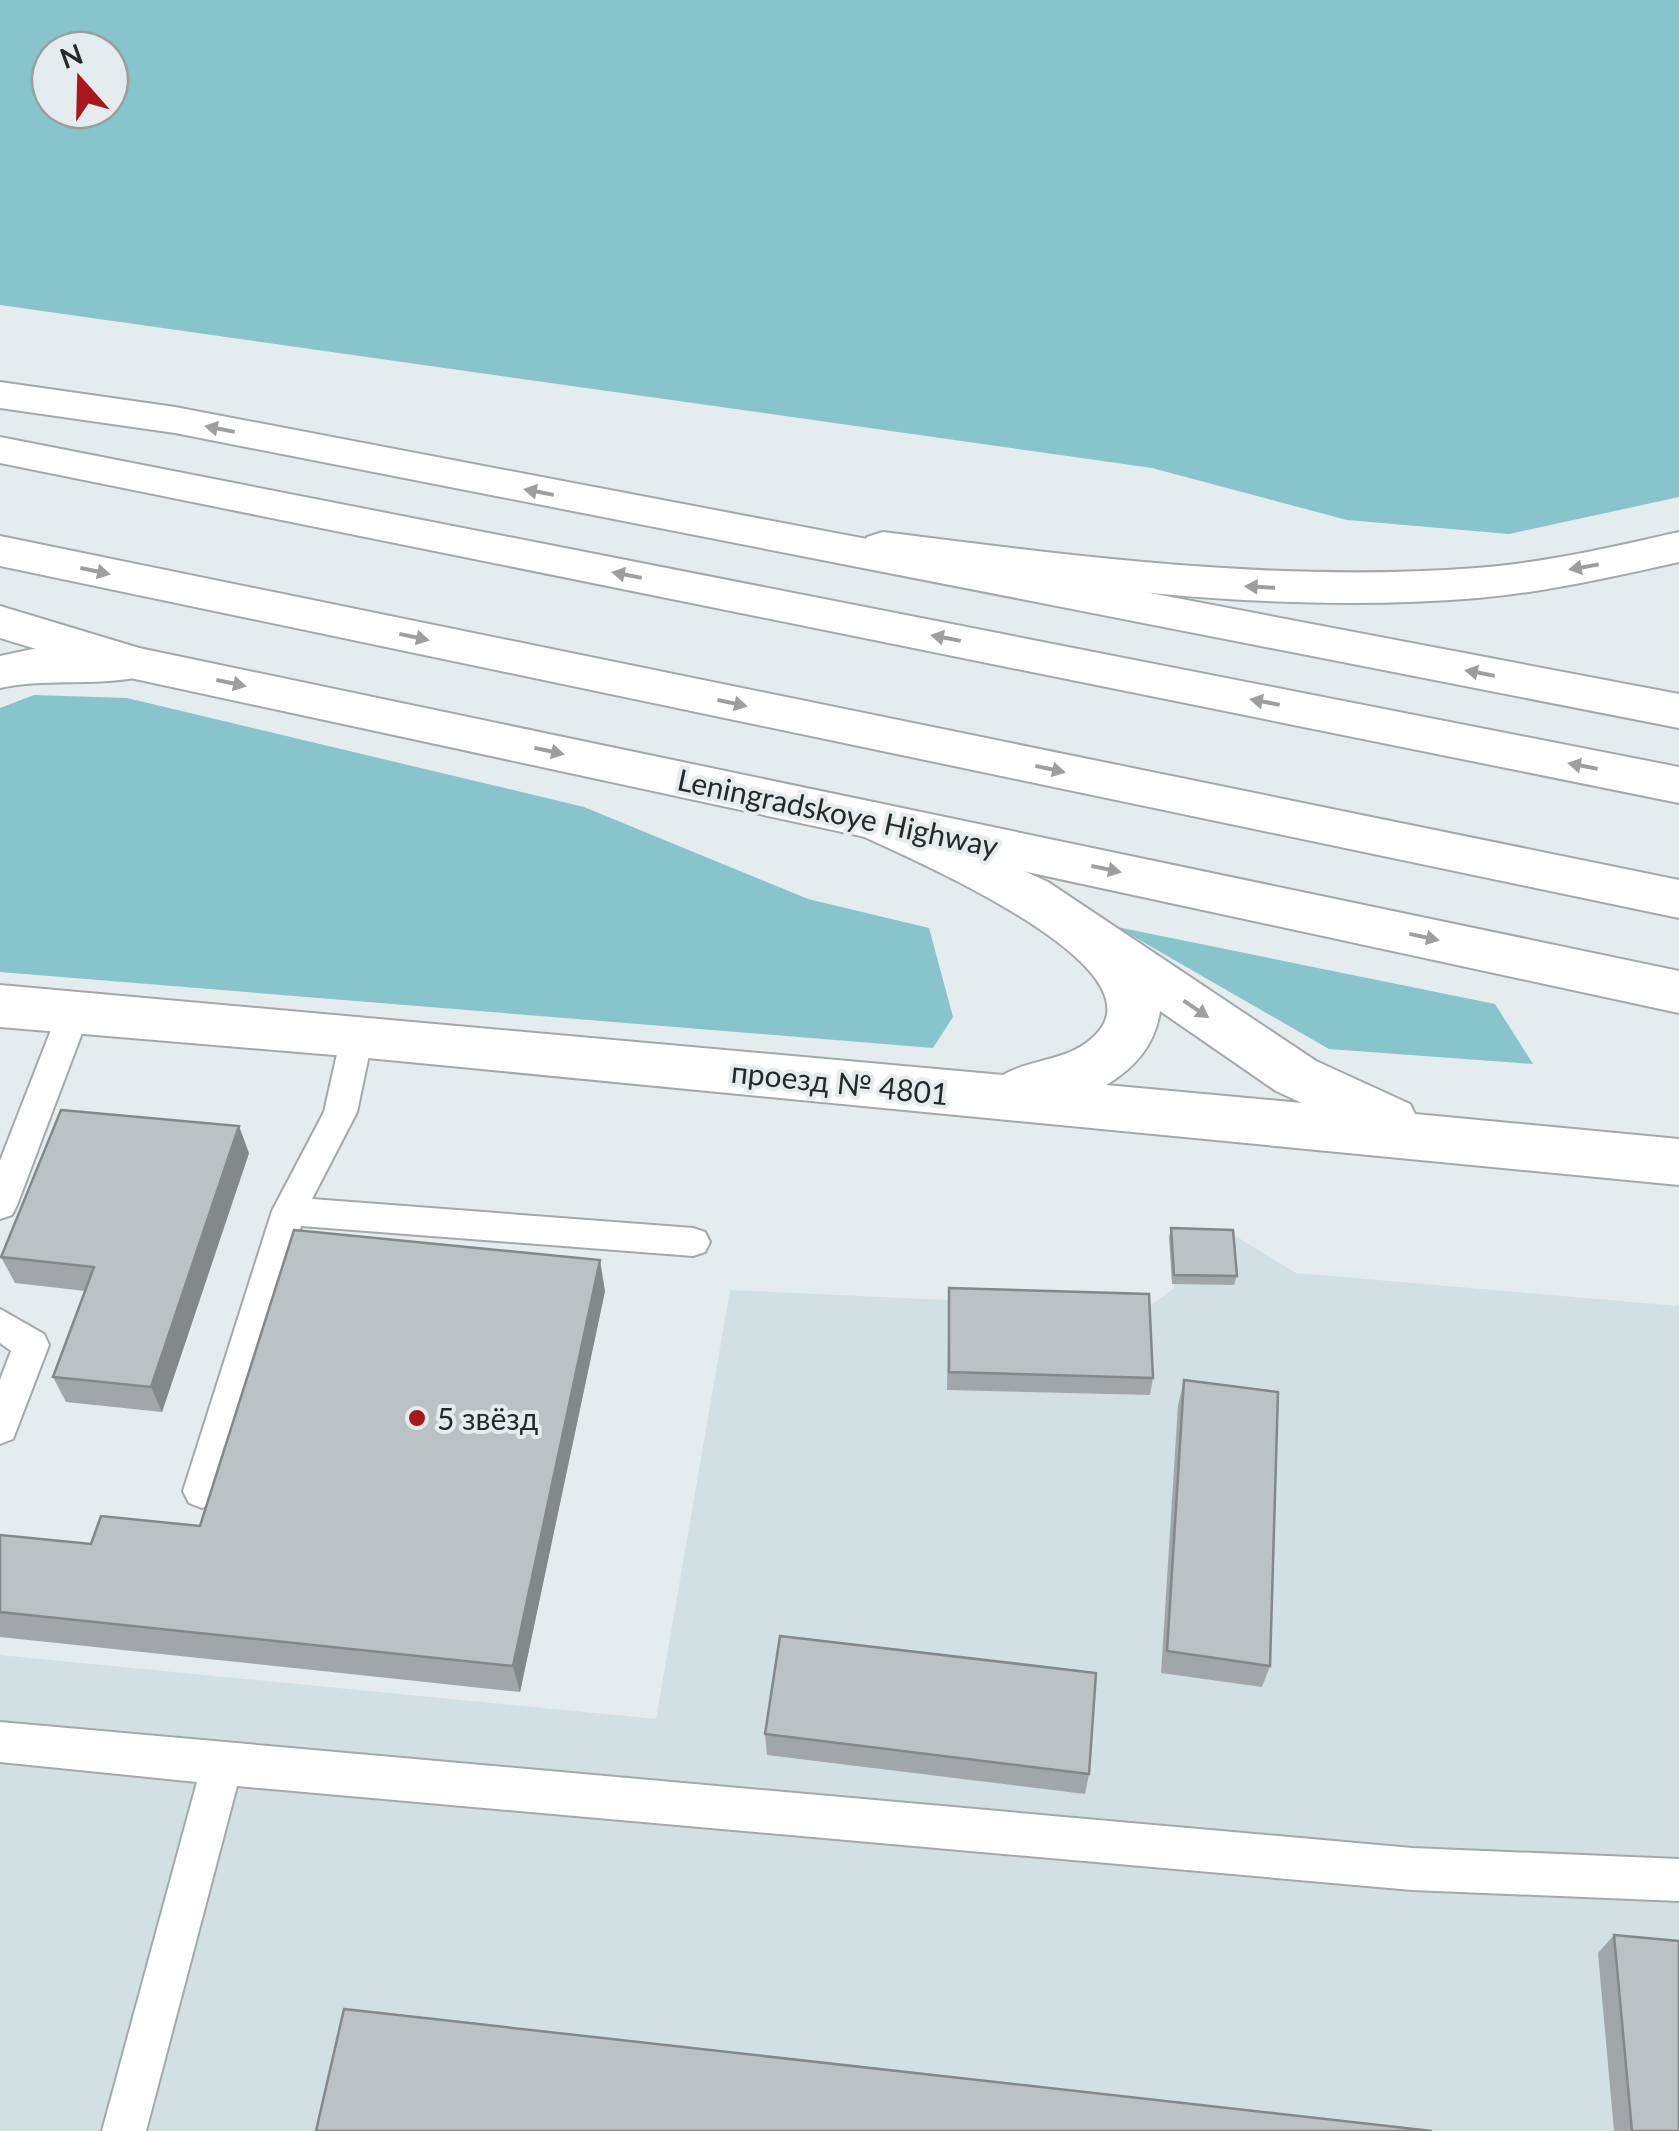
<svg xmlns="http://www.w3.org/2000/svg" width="1679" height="2131" font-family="Lato,sans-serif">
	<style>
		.built { fill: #d1e1e3 }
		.green { fill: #87c4cc; fill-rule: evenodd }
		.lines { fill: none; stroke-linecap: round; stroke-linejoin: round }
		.lane-casing { stroke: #a3a9aa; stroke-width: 4 }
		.street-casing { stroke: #a3a9aa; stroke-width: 4 }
		.secondary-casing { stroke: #a3a9aa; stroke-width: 4 }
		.primary-casing { stroke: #a3a9aa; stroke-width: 4 }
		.highway-casing { stroke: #a3a9aa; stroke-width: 4 }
		.lane { fill: #fff; fill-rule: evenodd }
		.street { fill: #fff; fill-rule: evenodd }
		.secondary { fill: #fff; fill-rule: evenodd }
		.primary { fill: #fff; fill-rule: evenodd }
		.highway { fill: #fff; fill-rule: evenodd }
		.wall { fill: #a1a7a8 }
		.shaded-wall { fill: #838888 }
		.building { fill: #bbc2c3; stroke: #838888; stroke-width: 2.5 }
		.oneway { fill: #9d9f9f }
		.poi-dot { fill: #aa171b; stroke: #e5eced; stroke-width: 4 }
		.labels { text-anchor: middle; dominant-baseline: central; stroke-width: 8; stroke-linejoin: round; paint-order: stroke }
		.street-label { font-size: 30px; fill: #262929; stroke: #e5eced }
		.poi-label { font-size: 30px; fill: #262929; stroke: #e5eced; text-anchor: start }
	</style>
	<rect width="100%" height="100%" fill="#e5eced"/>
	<path class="built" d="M 1173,1234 L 1237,1237 L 1296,1273 L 1679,1306 L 1679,2131 L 0,2131 L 0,1655 L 656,1719 L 730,1290 L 1146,1309 L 1174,1288 Z"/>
	<g class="green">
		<path d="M 0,0 L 1679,0 L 1679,497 L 1509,534 L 1347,520 L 1152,468 L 0,305 ZM 50,50 L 110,50 L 110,110 L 50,110 Z"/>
		<path d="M 34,695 L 127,698 L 584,807 L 808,899 L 929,928 L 953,1017 L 933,1048 L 0,972 L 0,708 Z"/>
		<path d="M 1117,927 L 1495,1004 L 1533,1064 L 1329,1049 Z"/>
	</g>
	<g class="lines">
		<g class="lane-casing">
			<g id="lane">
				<path d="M 74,1000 L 85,1003 L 90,1012 L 17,1205 L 12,1215 L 0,1219 L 0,1161 L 58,1012 L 63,1003 Z"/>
				<path d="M 357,1023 L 368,1027 L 373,1036 L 357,1112 L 312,1199 L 693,1228 L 705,1232 L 710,1242 L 705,1252 L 693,1256 L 301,1226 L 221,1491 L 215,1503 L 202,1508 L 189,1503 L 183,1491 L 272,1211 L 324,1112 L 341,1036 L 346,1027 Z"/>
				<path d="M 0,1309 L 44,1334 L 49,1345 L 13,1439 L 0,1444 L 0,1380 L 11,1351 L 0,1343 Z"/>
				<path d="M 0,1722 L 1412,1848 L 1679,1859 L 1679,1901 L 1412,1890 L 237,1786 L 146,2131 L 102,2131 L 197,1782 L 0,1762 Z"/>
			</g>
		</g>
		<g class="street-casing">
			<g id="street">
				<path d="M 135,647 L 152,652 L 159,663 L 152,674 C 103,688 50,677 0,688 L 0,656 L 33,649 Z"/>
				<path d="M 874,802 L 1048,882 L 1316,1061 L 1410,1104 L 1415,1114 L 1679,1139 L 1679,1185 L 357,1057 L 0,1027 L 0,985 L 1003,1075 C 1034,1057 1073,1062 1099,1031 C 1157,961 899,854 856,833 L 849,820 L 856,807 ZM 1160,1011 L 1276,1091 L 1302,1103 L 1106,1085 C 1135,1068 1155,1045 1160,1011 Z"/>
			</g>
		</g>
		<g class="secondary-casing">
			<path id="secondary" d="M 883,532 C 1080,557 1277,583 1476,568 C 1545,563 1612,547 1679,532 L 1679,562 C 1612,577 1546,592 1478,598 C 1334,610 1190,599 1047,582 C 988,575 925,573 867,557 L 860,547 L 867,537 Z"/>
		</g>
		<g class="primary-casing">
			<g id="primary">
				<path d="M 0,382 L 175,407 L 1679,694 L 1679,728 L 175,433 L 0,408 Z"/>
				<path d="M 0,606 L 139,648 L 1679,971 L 1679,1013 L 135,679 L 0,638 Z"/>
			</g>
		</g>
		<g class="highway-casing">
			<g id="highway">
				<path d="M 0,437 L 1679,767 L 1679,803 L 0,463 Z"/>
				<path d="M 0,536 L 1679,880 L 1679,918 L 0,566 Z"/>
			</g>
		</g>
		<use href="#lane" class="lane"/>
		<use href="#street" class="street"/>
		<use href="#secondary" class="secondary"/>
		<use href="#primary" class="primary"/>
		<use href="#highway" class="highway"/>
	</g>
	<g class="wall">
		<path d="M 249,1153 L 162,1412 L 66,1402 L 53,1377 L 85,1291 L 15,1283 L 1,1257 Z"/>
		<path d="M 1171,1228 L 1237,1276 L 1234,1285 L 1172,1284 L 1169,1237 Z"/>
		<path d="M 949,1288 L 1153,1378 L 1150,1395 L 947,1390 Z"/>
		<path d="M 605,1291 L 520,1692 L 0,1637 L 0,1535 L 91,1544 L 200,1526 Z"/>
		<path d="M 1184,1380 L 1270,1666 L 1262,1687 L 1161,1673 L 1178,1405 Z"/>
		<path d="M 765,1734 L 1089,1774 L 1085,1794 L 767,1755 Z"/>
		<path d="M 1614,1935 L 1679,2131 L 1614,2131 L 1598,1953 Z"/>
	</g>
	<g class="shaded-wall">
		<path d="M 239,1126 L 249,1153 L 162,1412 L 151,1387 Z"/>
		<path d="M 600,1260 L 605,1291 L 520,1692 L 513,1666 Z"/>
	</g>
	<g class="building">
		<path d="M 61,1110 L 239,1126 L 151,1387 L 53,1377 L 94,1267 L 1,1257 Z"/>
		<path d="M 1171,1228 L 1233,1230 L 1237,1276 L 1174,1275 Z"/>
		<path d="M 294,1230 L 600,1260 L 513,1666 L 0,1612 L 0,1535 L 91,1544 L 101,1516 L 200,1526 Z"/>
		<path d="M 949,1288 L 1149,1294 L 1153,1378 L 949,1372 Z"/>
		<path d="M 1184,1380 L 1278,1392 L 1270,1666 L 1167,1651 Z"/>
		<path d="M 780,1636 L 1096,1673 L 1089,1774 L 765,1734 Z"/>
		<path d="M 1614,1935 L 1679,1941 L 1679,2131 L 1632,2131 Z"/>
		<path d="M 344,2009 L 1432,2131 L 316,2131 Z"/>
	</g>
	<defs><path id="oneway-solid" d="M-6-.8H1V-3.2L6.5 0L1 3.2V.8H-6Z" transform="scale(2.5)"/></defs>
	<g class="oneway">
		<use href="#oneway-solid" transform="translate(220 429) rotate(-169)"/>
		<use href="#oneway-solid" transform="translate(539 492) rotate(-169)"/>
		<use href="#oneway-solid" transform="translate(1584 567) rotate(170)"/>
		<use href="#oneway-solid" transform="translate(95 571) rotate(12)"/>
		<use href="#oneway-solid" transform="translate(627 575) rotate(-169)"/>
		<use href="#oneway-solid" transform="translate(1260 587) rotate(-177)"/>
		<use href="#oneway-solid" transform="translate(414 637) rotate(12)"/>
		<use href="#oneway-solid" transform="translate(946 638) rotate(-169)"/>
		<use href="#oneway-solid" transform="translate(1480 673) rotate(-169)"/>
		<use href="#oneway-solid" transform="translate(231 683) rotate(12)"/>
		<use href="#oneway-solid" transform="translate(1265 702) rotate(-169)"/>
		<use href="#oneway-solid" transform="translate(732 703) rotate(12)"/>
		<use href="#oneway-solid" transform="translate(549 751) rotate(12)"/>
		<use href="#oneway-solid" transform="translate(1583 766) rotate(-169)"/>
		<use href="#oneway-solid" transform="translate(1050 769) rotate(12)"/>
		<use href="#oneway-solid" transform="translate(1106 869) rotate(12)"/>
		<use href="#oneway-solid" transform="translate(1424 937) rotate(12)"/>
		<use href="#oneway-solid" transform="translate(1196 1009) rotate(34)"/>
	</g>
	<circle class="poi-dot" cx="417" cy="1418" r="10"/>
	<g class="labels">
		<g class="street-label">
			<text transform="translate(838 812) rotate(12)">Leningradskoye Highway</text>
			<text transform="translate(840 1082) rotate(6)">проезд № 4801</text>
		</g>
		<g class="poi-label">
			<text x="437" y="1418">5 звёзд</text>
		</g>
	</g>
	<g transform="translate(80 80) rotate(340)"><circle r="48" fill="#e5eced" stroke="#999e9f" stroke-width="2.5"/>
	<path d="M0-8L18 38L0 25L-18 38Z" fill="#aa171b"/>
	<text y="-15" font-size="28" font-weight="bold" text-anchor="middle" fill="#262929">N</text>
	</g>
</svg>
